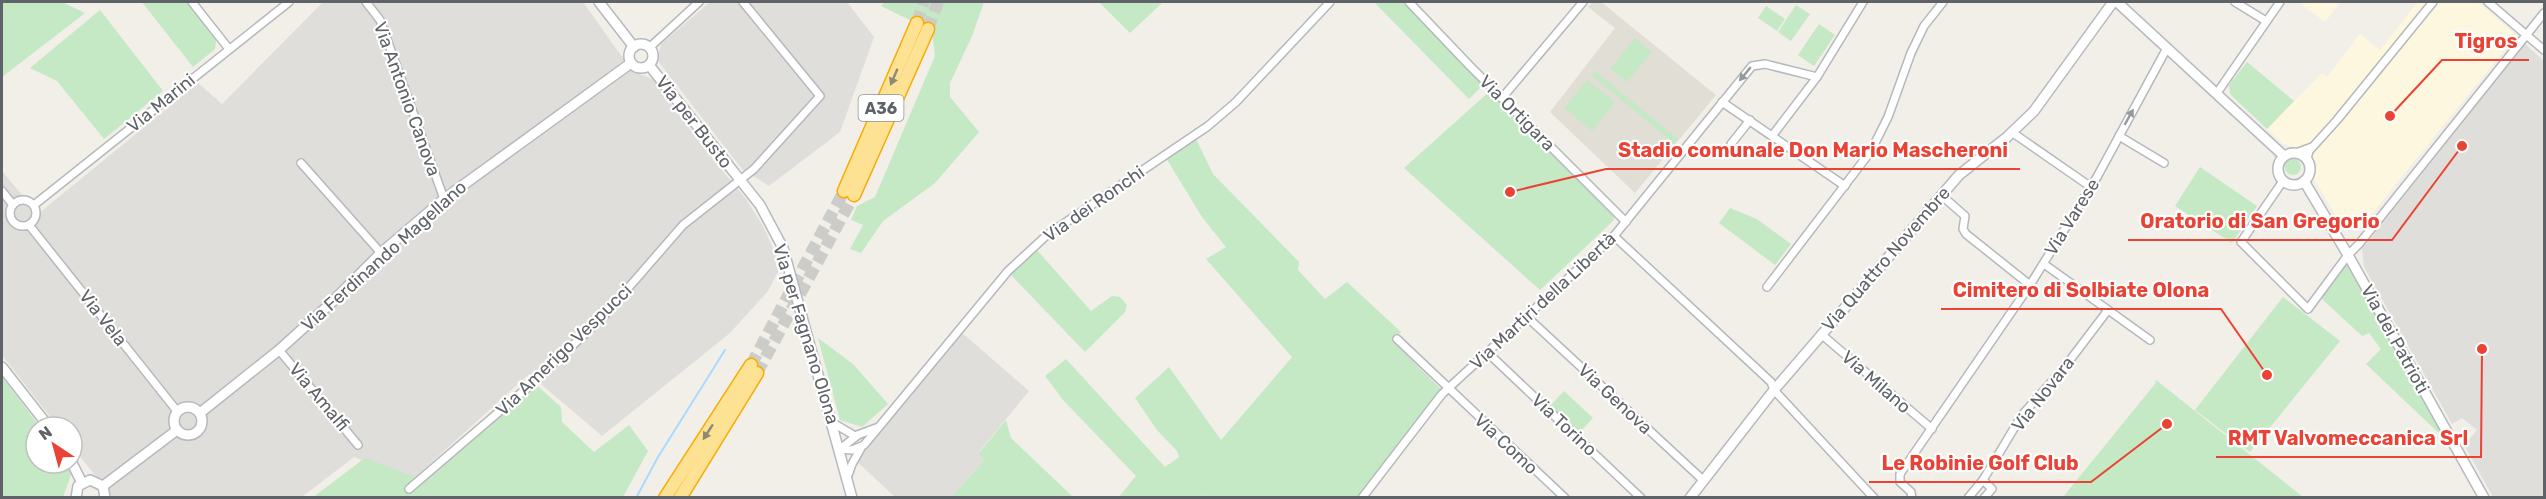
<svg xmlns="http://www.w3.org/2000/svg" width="2546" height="499" font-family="Rubik,sans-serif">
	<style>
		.commercial { fill: #fef7e0 }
		.industrial { fill: #e0deda }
		.education { fill: #e1ded6 }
		.green { fill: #c5e8c5 }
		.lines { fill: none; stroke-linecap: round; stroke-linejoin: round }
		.stream { stroke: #aadaff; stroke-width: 2 }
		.highway-tunnel { stroke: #ccccc8; stroke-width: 12; stroke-dasharray: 12 6; stroke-linecap: butt }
		.street-casing { stroke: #b5b8bc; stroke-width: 10 }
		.secondary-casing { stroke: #b6babf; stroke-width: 12 }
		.highway-casing { stroke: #f9ab00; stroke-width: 15 }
		.street { stroke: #fff; stroke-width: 7 }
		.secondary { stroke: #fff; stroke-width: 9 }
		.highway { stroke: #fde293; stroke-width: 12 }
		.oneway { fill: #979a9d }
		.oneway2 { fill: #8e8975 }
		.labels { text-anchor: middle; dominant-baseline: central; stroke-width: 4.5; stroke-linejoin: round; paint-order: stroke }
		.shield { fill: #fff; stroke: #8f9295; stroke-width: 1.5 }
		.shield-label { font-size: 16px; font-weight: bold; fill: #5f6368 }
		.street-label { font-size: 18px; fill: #5f6368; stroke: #fff }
		.leader { fill: none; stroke: #ea4335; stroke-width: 2 }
		.callout-dot { fill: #ea4335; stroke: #fff; stroke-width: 2 }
		.callout-label { font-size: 20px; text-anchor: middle; font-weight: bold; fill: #ea4335; stroke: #fff; stroke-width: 4.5; stroke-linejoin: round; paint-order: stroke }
	</style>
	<rect width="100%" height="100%" fill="#f1efe8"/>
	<g class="commercial">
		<path d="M 2298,2 L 2341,2 L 2325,22 Z"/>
		<path d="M 2418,2 L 2478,2 L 2513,33 L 2513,39 L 2362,226 L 2352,229 L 2344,229 L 2314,179 L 2317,163 L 2309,153 L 2283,144 L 2267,129 L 2322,73 L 2327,77 L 2360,34 L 2380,50 Z"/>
	</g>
	<g class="industrial">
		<path d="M 323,2 L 583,2 L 620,54 L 639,74 L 653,79 L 703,147 L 746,199 L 763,226 L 781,266 L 768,291 L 730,333 L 602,436 L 529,374 L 411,481 L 354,457 L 302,497 L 112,497 L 72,446 L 72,427 L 58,427 L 2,355 L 2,171 L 38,214 L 198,83 L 222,104 Z"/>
		<path d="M 710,2 L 847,2 L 874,37 L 840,132 L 769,186 L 742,169 L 657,60 L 661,44 Z"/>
		<path d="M 2525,44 L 2544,61 L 2544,497 L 2493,497 L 2464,445 L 2477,430 L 2462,418 L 2452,424 L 2364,267 L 2362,249 Z"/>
		<path d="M 960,331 L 1029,391 L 979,452 L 984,461 L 951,497 L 895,497 L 853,458 Z"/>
	</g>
	<path class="education" d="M 1593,2 L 1601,2 L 1716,95 L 1635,193 L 1550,112 L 1615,28 L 1588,7 Z"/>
	<g class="green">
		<path d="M 2,2 L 62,2 L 85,13 L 2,77 Z"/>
		<path d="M 142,2 L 187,2 L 216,40 L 215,49 L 193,67 Z"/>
		<path d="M 884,2 L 984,2 L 972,36 L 950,83 L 950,97 L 979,132 L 935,183 L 883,221 L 861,253 L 850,249 L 863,225 L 851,220 L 857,206 L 875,197 L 935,56 L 932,31 L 881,6 Z"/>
		<path d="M 1099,2 L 1163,2 L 1130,33 Z"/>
		<path d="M 1374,2 L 1404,2 L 1483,85 L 1469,99 Z"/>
		<path d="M 1796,5 L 1810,14 L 1791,41 L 1778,32 Z"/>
		<path d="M 1766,6 L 1785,19 L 1777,31 L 1758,18 Z"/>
		<path d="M 100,10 L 163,91 L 104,139 L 57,81 L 30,68 Z"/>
		<path d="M 1819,24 L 1835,35 L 1814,66 L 1798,55 Z"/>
		<path d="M 1635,38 L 1652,52 L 1627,82 L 1610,69 Z"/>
		<path d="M 2247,62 L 2294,101 L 2267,129 L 2230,94 L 2229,85 Z"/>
		<path d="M 1595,71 L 1678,139 L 1674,143 L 1591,75 Z"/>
		<path d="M 1587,80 L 1615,102 L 1592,131 L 1564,108 Z"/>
		<path d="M 1490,91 L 1614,217 L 1613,221 L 1540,290 L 1404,168 Z"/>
		<path d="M 1196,139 L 1213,174 L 1299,262 L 1298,270 L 1325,299 L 1347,282 L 1401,332 L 1392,341 L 1442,390 L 1357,497 L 1206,498 L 1203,495 L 1201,498 L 1118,498 L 1136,476 L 1064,401 L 1045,376 L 1066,359 L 1165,467 L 1179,457 L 1177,451 L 1157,430 L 1135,398 L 1169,367 L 1221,440 L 1292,357 L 1206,259 L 1226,247 L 1202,217 L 1166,158 Z"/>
		<circle cx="2293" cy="167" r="8"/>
		<path d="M 2200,167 L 2257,206 L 2232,243 L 2175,206 Z"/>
		<path d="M 1730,208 L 1757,219 L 1791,244 L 1775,265 L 1719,223 Z"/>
		<path d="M 1036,249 L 1091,311 L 1112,296 L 1120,297 L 1127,305 L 1125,312 L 1085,352 L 1009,273 Z"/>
		<path d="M 2345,266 L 2349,266 L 2445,439 L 2366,364 L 2381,349 L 2369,333 L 2362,336 L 2321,298 Z"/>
		<path d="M 2283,297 L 2340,341 L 2250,452 L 2195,410 Z"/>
		<path d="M 818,338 L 853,364 L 888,404 L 862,427 L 840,420 Z"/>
		<path d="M 2,377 L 40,427 L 36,427 L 36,463 L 68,463 L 73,469 L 63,497 L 2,497 Z"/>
		<path d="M 2156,380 L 2303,497 L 2063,497 L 2155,384 Z"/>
		<path d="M 532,381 L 561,407 L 562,422 L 594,452 L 629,425 L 648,451 L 623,497 L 312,498 L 365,458 L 418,478 Z"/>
		<path d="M 1564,391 L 1593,418 L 1579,433 L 1550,406 Z"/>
		<path d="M 1006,420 L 1011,438 L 1073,497 L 951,497 L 984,461 L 979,453 Z"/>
	</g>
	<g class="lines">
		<path class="stream" d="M 636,498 L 658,457 L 725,350"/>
		<g class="highway-tunnel">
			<path d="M 917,23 L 924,2"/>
			<path d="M 928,29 L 938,2"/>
			<path d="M 751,365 L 844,191"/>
			<path d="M 757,373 L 854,195"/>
		</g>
		<g class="street-casing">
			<g id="street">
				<path d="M 192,2 L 229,49"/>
				<path d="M 366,2 L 380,20 L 444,199"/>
				<path d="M 1409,2 L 1469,65 L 1626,222"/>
				<path d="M 2235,2 L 2266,21"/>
				<path d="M 2488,2 L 2544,50"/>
				<path d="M 649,48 L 699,2"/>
				<path d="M 2217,93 L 2280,2"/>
				<path d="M 1502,98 L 1583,2"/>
				<path d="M 1722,102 L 1845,186"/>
				<path d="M 2013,133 L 2091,187"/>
				<path d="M 1772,136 L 1817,77 L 1863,2"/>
				<path d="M 2119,136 L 2164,163"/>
				<path d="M 1734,149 L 1731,144 L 1750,120"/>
				<path d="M 2296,153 L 2312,147"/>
				<path d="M 2307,159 L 2309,151 L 2337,120 L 2433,2"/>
				<path d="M 301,163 L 381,253"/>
				<path d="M 2283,181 L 2241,242 L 2308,309 L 2348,255 L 2359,244 L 2544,13"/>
				<path d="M 2,191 L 13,205"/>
				<path d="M 1941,195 L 1965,216 L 1963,229 L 1966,234 L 2030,285"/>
				<circle cx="23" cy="213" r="13"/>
				<path d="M 34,205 L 289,2"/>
				<path d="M 29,225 L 177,411"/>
				<path d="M 1614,236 L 1771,382 L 1774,390 L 1874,498"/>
				<path d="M 2044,264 L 2150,340"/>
				<path d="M 1767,287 L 1871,151 L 1888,117 L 1911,53 L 1924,26 L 1943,2"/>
				<path d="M 1527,317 L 1704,481"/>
				<path d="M 1821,334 L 1932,429"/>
				<path d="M 1397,339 L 1565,498"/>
				<path d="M 279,350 L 358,445"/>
				<path d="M 1488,353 L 1641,498"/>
				<path d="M 833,423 L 855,436 L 876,428"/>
				<path d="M 840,449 L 852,450 L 864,445 L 1008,271 L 1047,235 L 1208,126 L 1236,102 L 1330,2"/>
				<path d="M 840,449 L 858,435"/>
				<path d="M 847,478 L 852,464 L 861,448"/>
				<path d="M 1983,480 L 1992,489 L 1984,498"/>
				<path d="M 409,489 L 528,387 L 603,317 L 683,225 L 754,169 L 820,96 L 743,2"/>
				<path d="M 1362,498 L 1442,394 L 1614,236 L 1752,66 L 1765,64 L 1817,77"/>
				<path d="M 1912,498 L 1911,492 L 1900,482 L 1900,474 L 2030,285 L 2097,177 L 2167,48"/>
				<path d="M 1968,498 L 1983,480 L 2022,415 L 2064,368 L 2108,310"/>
			</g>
		</g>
		<g class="secondary-casing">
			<g id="secondary">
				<path d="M 599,2 L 634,47"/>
				<path d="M 2117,2 L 2284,156"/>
				<circle cx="641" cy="56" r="12"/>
				<path d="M 649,65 L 760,205 L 783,248 L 852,498"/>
				<circle cx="2294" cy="169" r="16"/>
				<path d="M 2304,181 L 2348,255 L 2484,498"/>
				<path d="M 2,367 L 49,427"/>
				<circle cx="188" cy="421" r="14"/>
				<path d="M 200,413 L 279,350 L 330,304 L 381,253 L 444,199 L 631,63"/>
				<path d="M 72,463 L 82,483"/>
				<path d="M 103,486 L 177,430"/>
				<path d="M 76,498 L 78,486 L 90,480 L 103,486 L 105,498"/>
				<path d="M 1690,498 L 1774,390 L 1959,175 L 2007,137 L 2034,111 L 2113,2"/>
			</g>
		</g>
		<g class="highway-casing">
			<g id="highway">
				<path d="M 844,191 L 917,23"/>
				<path d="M 854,195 L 928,29"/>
				<path d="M 665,498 L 751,365"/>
				<path d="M 680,498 L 757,373"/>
			</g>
		</g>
		<use href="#street" class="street"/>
		<use href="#secondary" class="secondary"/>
		<use href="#highway" class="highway"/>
	</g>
	<defs><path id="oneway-solid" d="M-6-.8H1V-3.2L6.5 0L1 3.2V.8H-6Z" transform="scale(1.5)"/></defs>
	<g class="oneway">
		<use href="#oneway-solid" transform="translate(1745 74) rotate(130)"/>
		<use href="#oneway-solid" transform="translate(2129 117) rotate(-61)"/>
	</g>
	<g class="oneway2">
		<use href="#oneway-solid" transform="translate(894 77) rotate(113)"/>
		<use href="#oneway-solid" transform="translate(708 432) rotate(123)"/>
	</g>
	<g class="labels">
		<rect class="shield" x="858.5" y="95" width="45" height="26" rx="4.5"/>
		<g class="shield-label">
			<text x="881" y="108">A36</text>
		</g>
		<g class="street-label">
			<text transform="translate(407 99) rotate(70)">Via Antonio Canova</text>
			<text transform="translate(161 103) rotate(-39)">Via Marini</text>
			<text transform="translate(1517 113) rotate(45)">Via Ortigara</text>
			<text transform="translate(694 122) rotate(52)">Via per Busto</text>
			<text transform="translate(1094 204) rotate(-35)">Via dei Ronchi</text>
			<text transform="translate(2072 217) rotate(-58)">Via Varese</text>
			<text transform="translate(384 256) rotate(-42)">Via Ferdinando Magellano</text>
			<text transform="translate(1886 259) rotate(-49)">Via Quattro Novembre</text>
			<text transform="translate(1543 301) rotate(-43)">Via Martiri della Libertà</text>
			<text transform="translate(103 318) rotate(52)">Via Vela</text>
			<text transform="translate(806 334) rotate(73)">Via per Fagnano Olona</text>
			<text transform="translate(2395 339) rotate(61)">Via dei Patrioti</text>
			<text transform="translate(564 350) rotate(-44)">Via Amerigo Vespucci</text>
			<text transform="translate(1876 382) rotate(41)">Via Milano</text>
			<text transform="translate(2043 394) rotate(-52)">Via Novara</text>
			<text transform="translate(319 397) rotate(50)">Via Amalfi</text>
			<text transform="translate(1615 399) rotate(43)">Via Genova</text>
			<text transform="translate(1564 425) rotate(43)">Via Torino</text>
			<text transform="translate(1506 444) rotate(43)">Via Como</text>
		</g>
	</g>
	<path class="leader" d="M2390 116L2442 60H2529M1510 192L1606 169H2020M2462 146L2392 240H2128M2267 375L2221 309H1941M2482 349L2481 457H2216M2167 424L2091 482H1869"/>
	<g class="callout-dot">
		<circle cx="2390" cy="116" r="6"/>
		<circle cx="1510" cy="192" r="6"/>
		<circle cx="2462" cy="146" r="6"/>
		<circle cx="2267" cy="375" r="6"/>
		<circle cx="2482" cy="349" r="6"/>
		<circle cx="2167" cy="424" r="6"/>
	</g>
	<g class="callout-label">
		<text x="2486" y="48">Tigros</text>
		<text x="1813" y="157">Stadio comunale Don Mario Mascheroni</text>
		<text x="2260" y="228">Oratorio di San Gregorio</text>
		<text x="2081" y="297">Cimitero di Solbiate Olona</text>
		<text x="2348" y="445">RMT Valvomeccanica Srl</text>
		<text x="1980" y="470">Le Robinie Golf Club</text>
	</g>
	<rect width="2546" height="499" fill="none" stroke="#5f6368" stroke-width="6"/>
	<g transform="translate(54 445) rotate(324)"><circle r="28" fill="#ffffff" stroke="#bfc1c3" stroke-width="1.5"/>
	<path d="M0-4.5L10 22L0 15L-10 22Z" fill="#ea4335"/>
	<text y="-9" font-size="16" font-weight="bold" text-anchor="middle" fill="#5f6368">N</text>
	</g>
</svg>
